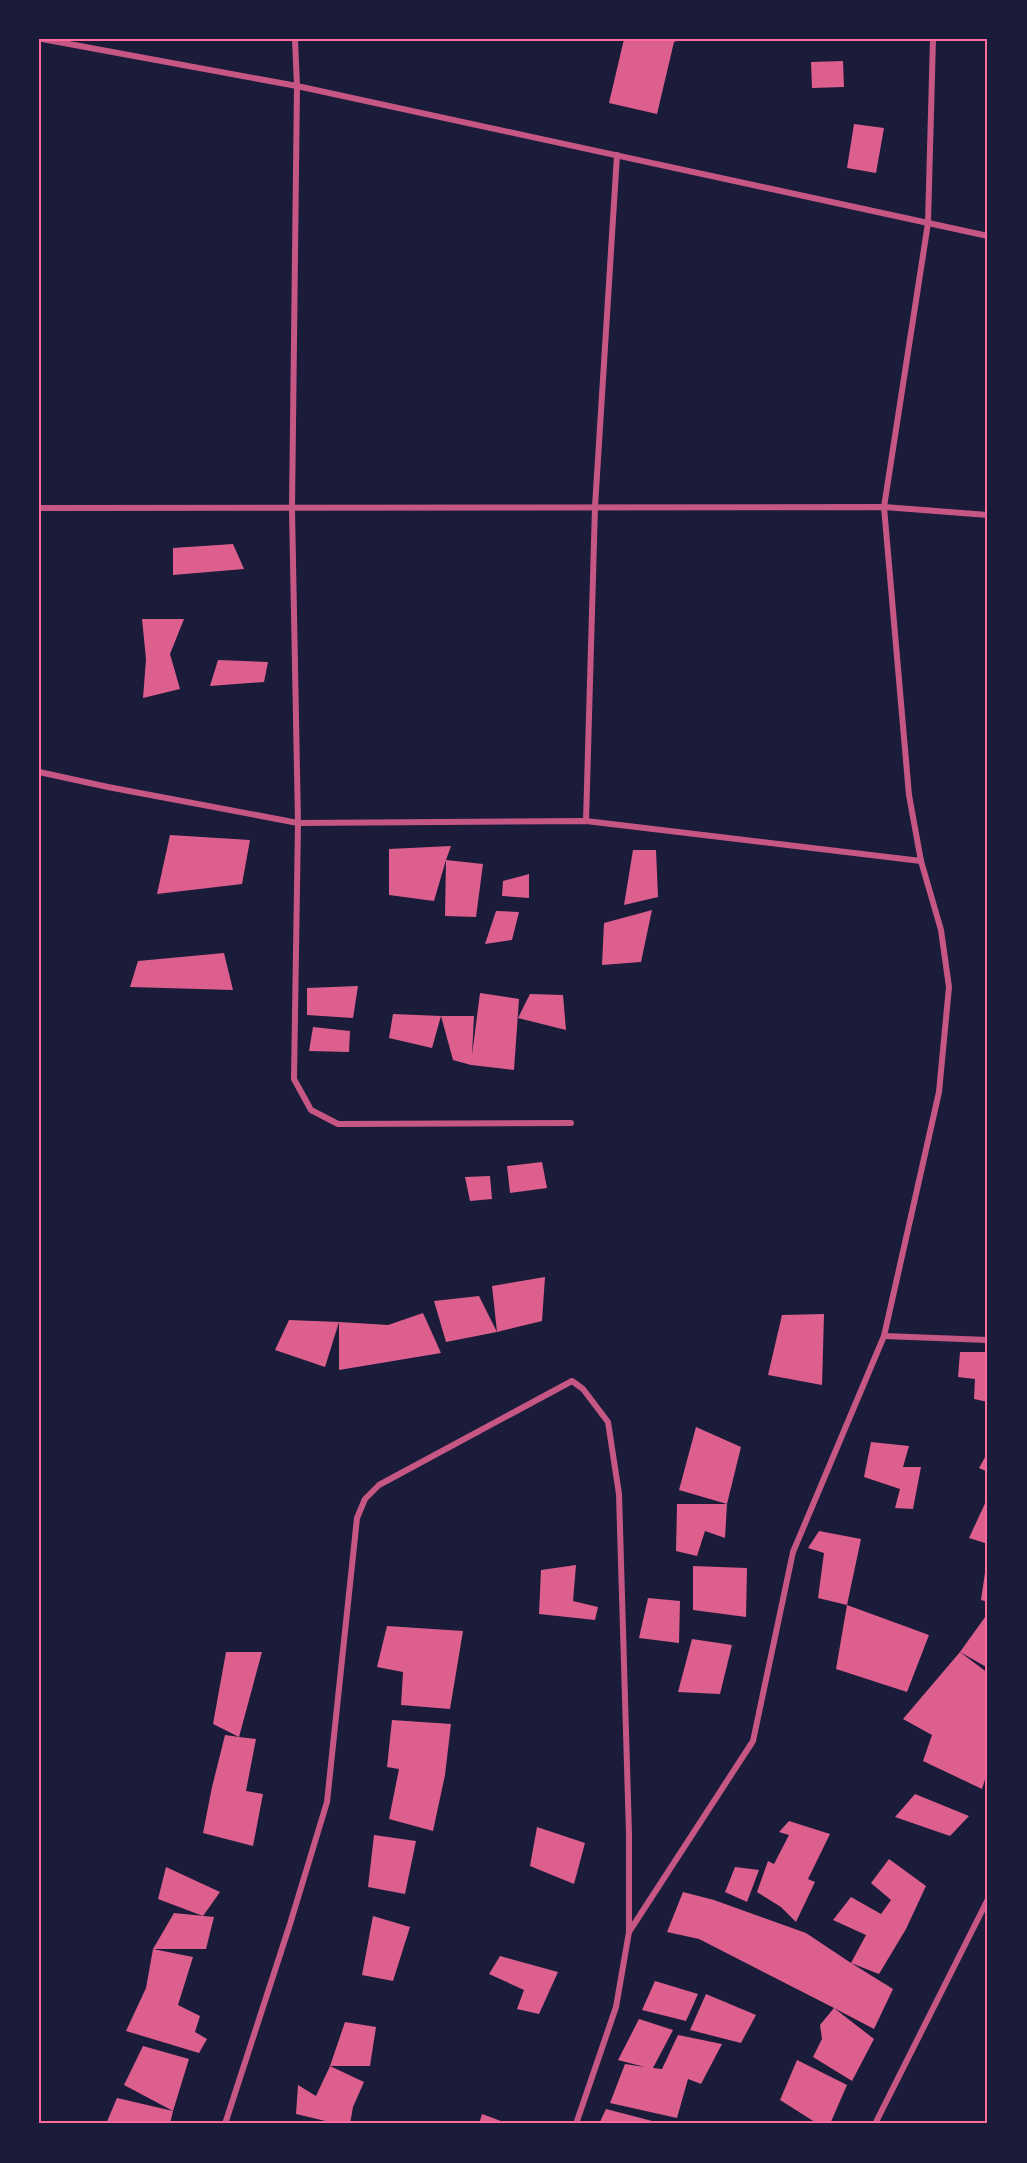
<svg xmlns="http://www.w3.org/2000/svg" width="1027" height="2163" font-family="Signika,sans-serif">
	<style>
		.building { fill: #dd5f8e }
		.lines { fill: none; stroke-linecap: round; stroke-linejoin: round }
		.minor { stroke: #c65784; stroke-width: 6 }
		.neatline { fill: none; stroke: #ff6b9d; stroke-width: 2 }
	</style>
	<rect width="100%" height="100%" fill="#1b1b3a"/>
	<g class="building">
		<path d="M 624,39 L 682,39 L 674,42 L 657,114 L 609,103 Z"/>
		<path d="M 843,61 L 844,87 L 812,88 L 811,62 Z"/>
		<path d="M 854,124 L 884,128 L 876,173 L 847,168 Z"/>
		<path d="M 233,544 L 244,569 L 173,575 L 173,548 Z"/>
		<path d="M 142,619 L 184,619 L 170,654 L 180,689 L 143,698 L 146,659 Z"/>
		<path d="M 218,660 L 268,662 L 264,682 L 210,686 Z"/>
		<path d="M 170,835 L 250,840 L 242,884 L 157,894 Z"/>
		<path d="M 451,846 L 446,860 L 483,864 L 476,917 L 445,916 L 446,860 L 434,901 L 389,895 L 389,849 Z"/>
		<path d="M 633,850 L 656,850 L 658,897 L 624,905 Z"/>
		<path d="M 529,874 L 529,898 L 502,896 L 503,881 Z"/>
		<path d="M 652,910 L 641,962 L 602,965 L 604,923 Z"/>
		<path d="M 496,911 L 519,912 L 512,940 L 485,944 Z"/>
		<path d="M 224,953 L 233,990 L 130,987 L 138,961 Z"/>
		<path d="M 358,986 L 353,1018 L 307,1015 L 307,988 Z"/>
		<path d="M 480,993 L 519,999 L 514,1070 L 471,1065 L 453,1060 L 441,1016 L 474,1016 L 472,1055 Z"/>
		<path d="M 530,994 L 563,995 L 566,1030 L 518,1018 Z"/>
		<path d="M 393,1014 L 441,1016 L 432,1048 L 389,1038 Z"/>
		<path d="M 313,1027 L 350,1031 L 349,1052 L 309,1051 Z"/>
		<path d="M 542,1162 L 547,1188 L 510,1193 L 507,1166 Z"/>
		<path d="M 490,1176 L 492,1199 L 470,1201 L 465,1177 Z"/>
		<path d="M 545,1277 L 542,1321 L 497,1332 L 492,1286 Z"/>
		<path d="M 479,1296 L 497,1332 L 446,1342 L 434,1301 Z"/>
		<path d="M 423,1313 L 441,1353 L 339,1370 L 339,1322 L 388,1325 Z"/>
		<path d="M 824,1314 L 822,1385 L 768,1375 L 782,1315 Z"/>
		<path d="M 289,1320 L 339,1322 L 325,1367 L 275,1350 Z"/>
		<path d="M 960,1352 L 988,1352 L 988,1402 L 974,1399 L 975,1379 L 958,1377 Z"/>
		<path d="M 696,1427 L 741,1447 L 727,1504 L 679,1490 Z"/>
		<path d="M 871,1442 L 909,1446 L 903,1467 L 921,1467 L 913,1509 L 895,1508 L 900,1489 L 864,1477 Z"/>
		<path d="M 988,1452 L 988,1472 L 979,1468 Z"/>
		<path d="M 988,1497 L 988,1544 L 969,1538 Z"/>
		<path d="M 677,1504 L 727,1504 L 725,1538 L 705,1531 L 697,1556 L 676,1551 Z"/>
		<path d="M 819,1531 L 861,1539 L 847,1605 L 929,1635 L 907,1692 L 836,1669 L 847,1605 L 818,1598 L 824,1553 L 808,1548 Z"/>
		<path d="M 987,1559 L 988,1559 L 988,1602 L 981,1600 Z"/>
		<path d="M 576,1565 L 573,1601 L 598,1607 L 595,1620 L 539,1614 L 541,1570 Z"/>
		<path d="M 693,1566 L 747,1568 L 746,1617 L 693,1610 Z"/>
		<path d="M 648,1598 L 680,1601 L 679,1643 L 639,1638 Z"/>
		<path d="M 988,1613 L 988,1668 L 960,1652 Z"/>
		<path d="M 387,1626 L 463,1631 L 450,1709 L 401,1705 L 403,1672 L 377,1667 Z"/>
		<path d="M 692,1639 L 732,1645 L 720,1694 L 678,1692 Z"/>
		<path d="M 226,1652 L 262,1652 L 239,1737 L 256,1739 L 246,1791 L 263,1794 L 253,1846 L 203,1833 L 212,1787 L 225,1735 L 239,1737 L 213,1724 Z"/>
		<path d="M 960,1652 L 988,1673 L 988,1770 L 982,1789 L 923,1761 L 932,1735 L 903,1719 Z"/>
		<path d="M 392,1720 L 451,1724 L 445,1775 L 433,1831 L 389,1819 L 399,1769 L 387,1767 Z"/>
		<path d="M 915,1794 L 969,1816 L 950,1836 L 895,1817 Z"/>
		<path d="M 789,1821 L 830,1834 L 808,1879 L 815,1882 L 796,1922 L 781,1907 L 757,1892 L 768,1861 L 774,1864 L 789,1835 L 779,1832 Z"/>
		<path d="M 537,1827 L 585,1843 L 574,1884 L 530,1866 Z"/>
		<path d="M 374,1835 L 416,1841 L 405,1894 L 368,1887 Z"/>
		<path d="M 889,1859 L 926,1886 L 906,1929 L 879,1974 L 851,1963 L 893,1989 L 874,2029 L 834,2008 L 874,2039 L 852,2081 L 813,2057 L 822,2039 L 820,2025 L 834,2008 L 699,1939 L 667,1932 L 683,1892 L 714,1900 L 806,1933 L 851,1963 L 866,1935 L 833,1920 L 851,1897 L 881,1914 L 891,1900 L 871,1883 Z"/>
		<path d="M 166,1867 L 220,1892 L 203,1916 L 158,1899 Z"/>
		<path d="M 735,1867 L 759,1870 L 747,1902 L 725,1892 Z"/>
		<path d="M 174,1913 L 214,1917 L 206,1949 L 153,1949 L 193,1957 L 178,2005 L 200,2016 L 195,2032 L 207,2039 L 199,2053 L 126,2031 L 146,1988 L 153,1949 Z"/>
		<path d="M 373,1916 L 410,1927 L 393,1981 L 362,1975 Z"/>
		<path d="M 500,1956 L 558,1972 L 539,2014 L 517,2009 L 524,1990 L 489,1974 Z"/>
		<path d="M 655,1981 L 698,1994 L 686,2021 L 642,2010 Z"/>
		<path d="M 706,1994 L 756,2015 L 741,2043 L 690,2030 Z"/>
		<path d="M 639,2019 L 673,2030 L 653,2068 L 662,2069 L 678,2035 L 722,2044 L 701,2084 L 688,2079 L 677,2118 L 610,2103 L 625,2064 L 645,2067 L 618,2060 Z"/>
		<path d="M 345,2022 L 376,2027 L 370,2066 L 330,2066 Z"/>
		<path d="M 143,2046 L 189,2059 L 173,2111 L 124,2085 Z"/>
		<path d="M 797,2060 L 847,2085 L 830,2124 L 818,2124 L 780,2100 Z"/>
		<path d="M 330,2066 L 364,2082 L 353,2107 L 350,2124 L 338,2124 L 296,2114 L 298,2085 L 316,2096 Z"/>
		<path d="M 117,2098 L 173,2111 L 170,2124 L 106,2124 Z"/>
		<path d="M 606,2109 L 660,2123 L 660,2124 L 599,2124 Z"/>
		<path d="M 482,2114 L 509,2124 L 479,2124 Z"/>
	</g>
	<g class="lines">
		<g class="minor">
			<path d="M 42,39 L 297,86 L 988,236"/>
			<path d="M 295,39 L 297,86 L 292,509 L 298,823 L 294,1079 L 311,1110 L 338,1124 L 571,1123"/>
			<path d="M 39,508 L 884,507 L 988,515"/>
			<path d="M 39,772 L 108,787 L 298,823 L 586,821 L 921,861"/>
			<path d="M 586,821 L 595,507 L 617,155"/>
			<path d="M 884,1336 L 988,1340"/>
			<path d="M 629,1932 L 753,1741 L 793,1552 L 884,1336 L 939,1092 L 949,987 L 941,930 L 921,861 L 909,795 L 884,507 L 928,223 L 933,39"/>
			<path d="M 225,2124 L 290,1924 L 327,1802 L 357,1518 L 365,1499 L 379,1485 L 572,1381 L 583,1389 L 608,1422 L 619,1494 L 629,1834 L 629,1932 L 616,2007 L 576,2124"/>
			<path d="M 875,2124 L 988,1899"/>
		</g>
	</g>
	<rect width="1027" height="2163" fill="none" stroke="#1b1b3a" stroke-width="81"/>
	<rect x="40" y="40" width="946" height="2082" class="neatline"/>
</svg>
